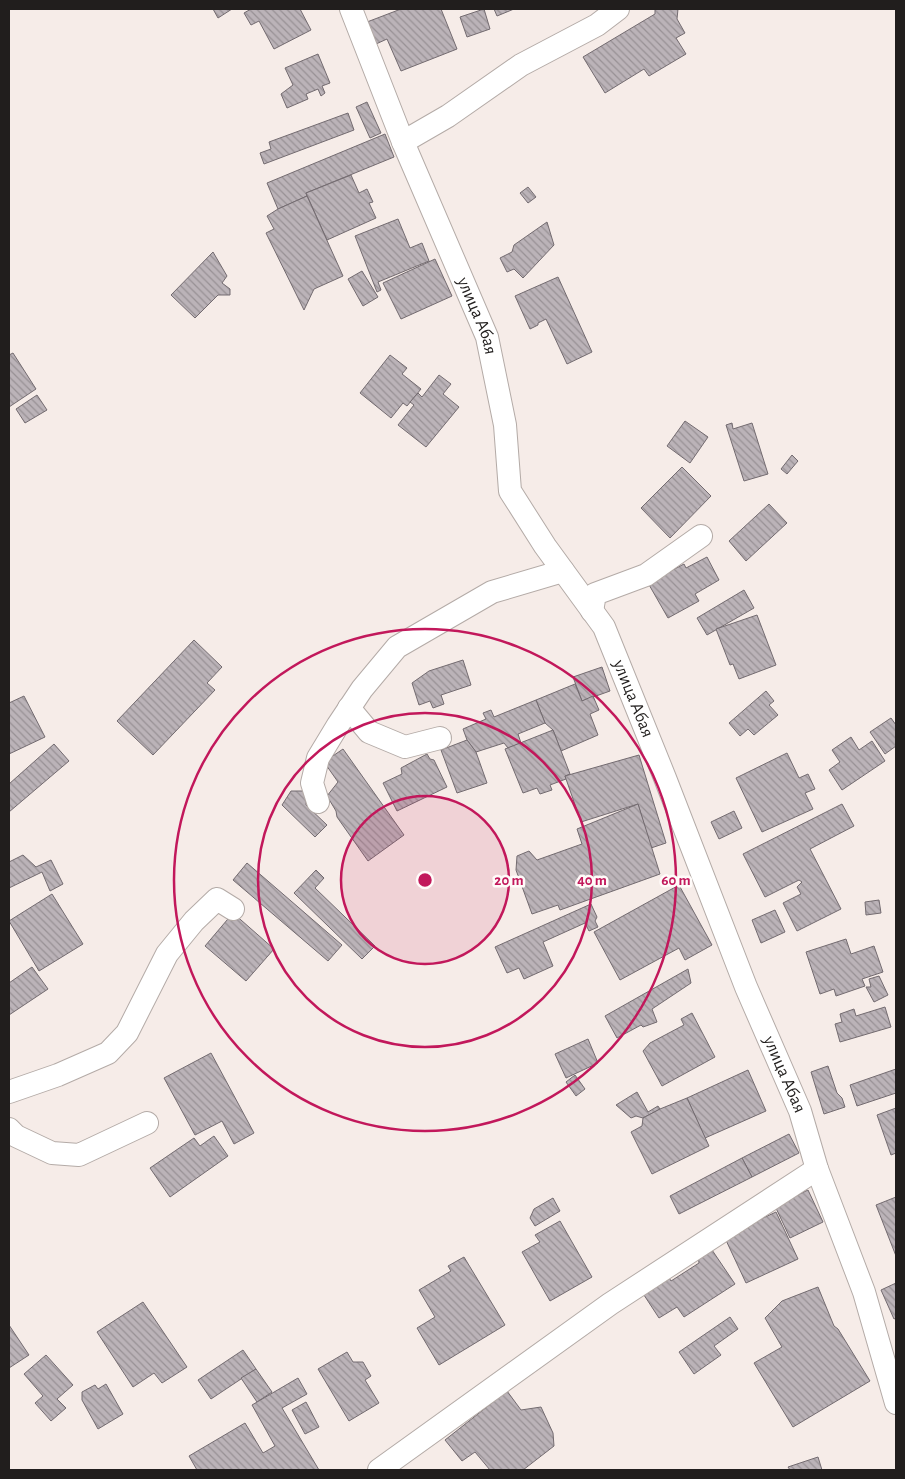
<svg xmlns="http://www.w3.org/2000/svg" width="905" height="1479" font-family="'Alegreya Sans',sans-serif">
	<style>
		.building { fill: url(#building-back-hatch); stroke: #736b70 }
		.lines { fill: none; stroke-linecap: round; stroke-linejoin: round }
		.minor-casing { stroke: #b4aba7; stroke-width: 24 }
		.minor { stroke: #fff; stroke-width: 22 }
		.ring { fill: none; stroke: #c2185b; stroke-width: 2.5 }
		.labels { text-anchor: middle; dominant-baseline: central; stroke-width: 5; stroke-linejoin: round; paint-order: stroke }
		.street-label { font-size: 18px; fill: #211e1d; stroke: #fffbf9 }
		.centre { fill: #c2185b; stroke: #fffbf9; stroke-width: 2.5 }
		.ring-label { font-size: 15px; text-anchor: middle; font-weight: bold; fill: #c2185b; stroke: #fffbf9; stroke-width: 5; stroke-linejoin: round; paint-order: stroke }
	</style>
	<defs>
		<pattern id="building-back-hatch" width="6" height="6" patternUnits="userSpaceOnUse" patternTransform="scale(1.25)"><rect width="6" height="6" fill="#bbb3b8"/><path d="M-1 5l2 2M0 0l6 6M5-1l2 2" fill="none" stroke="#989195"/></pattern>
	</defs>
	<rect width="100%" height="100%" fill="#f6ece8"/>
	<g class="building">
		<path d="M 213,9 L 232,9 L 218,18 Z"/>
		<path d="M 251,9 L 300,9 L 311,30 L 274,49 L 259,21 L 251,25 L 244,13 Z"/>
		<path d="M 401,9 L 441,9 L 457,49 L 401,71 L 387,39 L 376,44 L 367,22 Z"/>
		<path d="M 484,9 L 490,29 L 467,37 L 460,17 Z"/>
		<path d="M 494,9 L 514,9 L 497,16 Z"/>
		<path d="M 655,9 L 678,9 L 677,19 L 685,33 L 676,38 L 686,54 L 649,76 L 644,69 L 605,93 L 583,57 L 655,14 Z"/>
		<path d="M 318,54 L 330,83 L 322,86 L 325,93 L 321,96 L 318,89 L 306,94 L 308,99 L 287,108 L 281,94 L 293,85 L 285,68 Z"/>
		<path d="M 367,102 L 381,133 L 370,138 L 356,107 Z"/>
		<path d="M 348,113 L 354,130 L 264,164 L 260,153 L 271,149 L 269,142 Z"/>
		<path d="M 385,134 L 394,157 L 306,193 L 307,196 L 278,209 L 267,183 Z"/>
		<path d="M 351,175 L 359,193 L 367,189 L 373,202 L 369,203 L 376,218 L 327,240 L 306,193 Z"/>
		<path d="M 528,187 L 536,197 L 528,203 L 520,193 Z"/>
		<path d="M 307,196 L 343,276 L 314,289 L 304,310 L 266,233 L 274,229 L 267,216 L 278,209 Z"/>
		<path d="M 398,219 L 410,248 L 422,243 L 429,261 L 378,282 L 381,290 L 377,292 L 355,236 Z"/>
		<path d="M 547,222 L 554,245 L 523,278 L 514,269 L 507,272 L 500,258 L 512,252 L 514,245 Z"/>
		<path d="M 213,252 L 227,276 L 222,283 L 230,289 L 230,295 L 218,295 L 195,318 L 171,295 Z"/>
		<path d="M 435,259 L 452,296 L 401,319 L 383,283 Z"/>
		<path d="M 362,271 L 378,297 L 363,306 L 348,279 Z"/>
		<path d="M 558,277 L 592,352 L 567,364 L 546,319 L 538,323 L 538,325 L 530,329 L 515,296 Z"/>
		<path d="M 13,353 L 36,389 L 9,407 L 9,355 Z"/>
		<path d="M 390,355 L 407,368 L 402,374 L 421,389 L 407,406 L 403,403 L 391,418 L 360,393 Z"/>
		<path d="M 439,375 L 451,384 L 443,394 L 459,407 L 426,447 L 398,425 L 414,405 L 410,402 L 418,393 L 422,397 Z"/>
		<path d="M 37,395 L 47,410 L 25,423 L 16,409 Z"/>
		<path d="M 685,421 L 708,437 L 690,463 L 667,446 Z"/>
		<path d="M 732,423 L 733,429 L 752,423 L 768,474 L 744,481 L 726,425 Z"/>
		<path d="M 792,455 L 798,461 L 787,474 L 781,469 Z"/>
		<path d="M 682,467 L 711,496 L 670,538 L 641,508 Z"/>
		<path d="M 769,504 L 787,523 L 746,561 L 729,541 Z"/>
		<path d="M 707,557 L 719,580 L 695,594 L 699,601 L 668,618 L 648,583 L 684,564 L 686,568 Z"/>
		<path d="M 744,590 L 754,608 L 707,635 L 697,618 Z"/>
		<path d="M 757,615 L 776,665 L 739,679 L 733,664 L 730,665 L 716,629 Z"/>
		<path d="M 194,640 L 222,667 L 207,683 L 215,690 L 153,755 L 117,721 Z"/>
		<path d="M 463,660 L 471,685 L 441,695 L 444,704 L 433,708 L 430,701 L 419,705 L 412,683 L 429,671 Z"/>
		<path d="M 602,667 L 610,691 L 582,701 L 573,677 Z"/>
		<path d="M 575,684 L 582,701 L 593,696 L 599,710 L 590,714 L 598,735 L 561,751 L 553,730 L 545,723 L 536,700 Z"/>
		<path d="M 766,691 L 774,701 L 769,705 L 778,715 L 754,735 L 748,729 L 740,736 L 729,723 Z"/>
		<path d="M 24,696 L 45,737 L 9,754 L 9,703 Z"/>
		<path d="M 536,700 L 545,723 L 518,734 L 521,743 L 508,748 L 504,743 L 476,752 L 467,740 L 463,729 L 486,719 L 483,713 L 491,710 L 494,717 Z"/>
		<path d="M 891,718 L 896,725 L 896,746 L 885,754 L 870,732 Z"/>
		<path d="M 553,730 L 570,774 L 565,776 L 566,779 L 550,785 L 552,790 L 540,794 L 537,788 L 523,793 L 505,749 Z"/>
		<path d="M 851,737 L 859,750 L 872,741 L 885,761 L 842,790 L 829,770 L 840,762 L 832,750 Z"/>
		<path d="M 467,740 L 476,752 L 487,783 L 457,793 L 441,750 Z"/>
		<path d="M 54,744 L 69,761 L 9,812 L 9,784 Z"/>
		<path d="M 343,749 L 404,835 L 368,861 L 337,817 L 336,811 L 327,796 L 338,782 L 324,762 Z"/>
		<path d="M 787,753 L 799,778 L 808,774 L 815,789 L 805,793 L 813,809 L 762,832 L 736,778 Z"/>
		<path d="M 427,754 L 430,759 L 434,760 L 447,787 L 397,811 L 383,783 L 402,774 L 401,768 Z"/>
		<path d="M 639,755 L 666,843 L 651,848 L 638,804 L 581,822 L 565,776 Z"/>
		<path d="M 291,791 L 307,791 L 306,805 L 327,825 L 315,837 L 282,805 Z"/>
		<path d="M 638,804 L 660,874 L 560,910 L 558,905 L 532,914 L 516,870 L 517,856 L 529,851 L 537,860 L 582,844 L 577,829 Z"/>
		<path d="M 842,804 L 854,826 L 810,849 L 841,909 L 797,931 L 783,903 L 801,894 L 797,887 L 802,882 L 799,880 L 765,897 L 743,854 Z"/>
		<path d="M 734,811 L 742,828 L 719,839 L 711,822 Z"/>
		<path d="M 23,855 L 36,867 L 51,860 L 63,884 L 50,891 L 42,872 L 9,888 L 9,862 Z"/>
		<path d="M 247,863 L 342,945 L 328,961 L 233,880 Z"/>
		<path d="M 316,870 L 324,878 L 315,888 L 375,946 L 362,959 L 294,893 Z"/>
		<path d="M 679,885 L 712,945 L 685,960 L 679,948 L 620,980 L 594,932 Z"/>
		<path d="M 52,894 L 83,944 L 39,971 L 9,921 Z"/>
		<path d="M 879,900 L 881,913 L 866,915 L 865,902 Z"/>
		<path d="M 591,904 L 597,917 L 595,921 L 598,927 L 589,931 L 585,923 L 543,942 L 553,966 L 524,979 L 519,968 L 507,973 L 495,947 Z"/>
		<path d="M 775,910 L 785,932 L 761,943 L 752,920 Z"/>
		<path d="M 233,913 L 274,949 L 246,981 L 205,946 Z"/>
		<path d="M 846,939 L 851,954 L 874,946 L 883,972 L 862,979 L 865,986 L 836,996 L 834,989 L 820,994 L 806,952 Z"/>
		<path d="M 32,967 L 48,989 L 9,1015 L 9,983 Z"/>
		<path d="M 688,969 L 691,983 L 652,1009 L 657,1022 L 643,1027 L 641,1025 L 617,1038 L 605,1016 Z"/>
		<path d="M 879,976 L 888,995 L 874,1002 L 866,987 L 871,987 L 869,979 Z"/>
		<path d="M 885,1007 L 891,1027 L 840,1042 L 835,1024 L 842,1022 L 840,1014 L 854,1009 L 856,1016 Z"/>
		<path d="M 692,1013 L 715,1057 L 662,1086 L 643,1051 L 650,1043 L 684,1025 L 681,1019 Z"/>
		<path d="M 588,1039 L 598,1063 L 566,1078 L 555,1054 Z"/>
		<path d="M 211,1053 L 254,1133 L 234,1144 L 222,1121 L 195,1135 L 164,1078 Z"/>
		<path d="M 828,1066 L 837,1093 L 842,1098 L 845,1107 L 824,1114 L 811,1072 Z"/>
		<path d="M 896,1069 L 896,1093 L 857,1106 L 850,1085 Z"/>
		<path d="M 748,1070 L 766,1111 L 705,1138 L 687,1098 Z"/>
		<path d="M 575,1075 L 585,1089 L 576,1096 L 566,1082 Z"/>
		<path d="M 637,1092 L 648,1112 L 658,1106 L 660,1109 L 643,1118 L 636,1116 L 631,1118 L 616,1105 Z"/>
		<path d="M 687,1098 L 709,1146 L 652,1174 L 631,1132 L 642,1126 L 643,1118 L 660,1109 Z"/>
		<path d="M 896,1108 L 896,1153 L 891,1155 L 877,1115 Z"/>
		<path d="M 789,1134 L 799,1153 L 752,1177 L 742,1158 Z"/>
		<path d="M 214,1136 L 228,1156 L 170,1197 L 150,1168 L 194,1138 L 200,1146 Z"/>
		<path d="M 742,1158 L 752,1177 L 679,1214 L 670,1196 Z"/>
		<path d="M 808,1190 L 823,1222 L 790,1238 L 775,1206 Z"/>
		<path d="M 896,1197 L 896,1256 L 876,1205 Z"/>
		<path d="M 553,1198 L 560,1211 L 535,1226 L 530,1218 L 534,1209 Z"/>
		<path d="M 776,1212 L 798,1259 L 746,1283 L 724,1236 Z"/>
		<path d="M 560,1221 L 592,1277 L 550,1301 L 522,1252 L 540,1242 L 535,1235 Z"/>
		<path d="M 710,1247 L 735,1284 L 684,1317 L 677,1307 L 659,1318 L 642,1292 L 668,1276 L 671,1281 L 699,1263 L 698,1255 Z"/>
		<path d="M 464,1257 L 505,1325 L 439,1365 L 417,1328 L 435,1317 L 419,1290 L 451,1271 L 448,1266 Z"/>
		<path d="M 896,1283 L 896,1318 L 894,1319 L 881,1290 Z"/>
		<path d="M 818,1287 L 834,1326 L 838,1329 L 870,1381 L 793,1427 L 754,1363 L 782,1347 L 765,1318 L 782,1301 Z"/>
		<path d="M 143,1302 L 187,1367 L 162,1383 L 154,1373 L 133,1387 L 97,1332 Z"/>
		<path d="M 730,1317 L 738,1329 L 714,1346 L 721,1355 L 694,1374 L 679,1352 Z"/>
		<path d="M 9,1325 L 29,1355 L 9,1368 Z"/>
		<path d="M 243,1350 L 256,1369 L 211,1399 L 198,1380 Z"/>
		<path d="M 347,1352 L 353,1362 L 363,1362 L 371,1376 L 365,1380 L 379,1403 L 349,1421 L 318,1369 Z"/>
		<path d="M 46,1355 L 73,1385 L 57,1399 L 66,1408 L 51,1421 L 35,1403 L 43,1396 L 24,1374 Z"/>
		<path d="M 256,1369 L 272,1392 L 257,1402 L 241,1378 Z"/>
		<path d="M 298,1378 L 307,1394 L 282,1408 L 319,1470 L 197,1470 L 189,1456 L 245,1423 L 263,1453 L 275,1446 L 252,1405 Z"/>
		<path d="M 106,1384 L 123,1414 L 98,1429 L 82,1400 L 82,1392 L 95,1385 L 98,1389 Z"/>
		<path d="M 507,1391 L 521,1410 L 541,1407 L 553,1433 L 554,1446 L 523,1470 L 490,1470 L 475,1452 L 462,1461 L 445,1440 Z"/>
		<path d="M 306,1402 L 319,1427 L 305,1434 L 292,1410 Z"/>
		<path d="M 818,1457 L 822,1470 L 790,1470 L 788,1467 Z"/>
	</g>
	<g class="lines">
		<g class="minor-casing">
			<g id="minor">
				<path id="s1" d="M 351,9 L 403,142 L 487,337 L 505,425 L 510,491 L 545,546 L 604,627 L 665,778 L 746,987 L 800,1111 L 817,1169 L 864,1292 L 896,1403"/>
				<path d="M 403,142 L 448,116 L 521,65 L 597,25 L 618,9"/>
				<path d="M 592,611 L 595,594 L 646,575 L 701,536"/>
				<path d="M 349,708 L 369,732 L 405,747 L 440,738"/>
				<path d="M 318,802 L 312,783 L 318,758 L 338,725 L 362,689 L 397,647 L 492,592 L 563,571"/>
				<path d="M 9,1092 L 58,1075 L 108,1053 L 127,1033 L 167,954 L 194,921 L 217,899 L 233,909"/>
				<path d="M 9,1129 L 16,1136 L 52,1153 L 79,1155 L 147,1123"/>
				<path d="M 379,1470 L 610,1304 L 817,1169"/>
			</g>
		</g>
		<use href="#minor" class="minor"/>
	</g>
	<circle cx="425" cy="880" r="84" fill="#c2185b" fill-opacity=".12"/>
	<g class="ring">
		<circle cx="425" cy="880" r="84"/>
		<circle cx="425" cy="880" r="167"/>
		<circle cx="425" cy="880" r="251"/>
	</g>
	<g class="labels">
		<g class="street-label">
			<text stroke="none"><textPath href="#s1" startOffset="332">улица Абая</textPath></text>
			<text stroke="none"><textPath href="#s1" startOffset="754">улица Абая</textPath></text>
			<text stroke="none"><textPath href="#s1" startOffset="1159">улица Абая</textPath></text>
		</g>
	</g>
	<circle cx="425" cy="880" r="8" class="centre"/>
	<g class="ring-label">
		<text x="509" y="885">20 m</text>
		<text x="592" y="885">40 m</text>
		<text x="676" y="885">60 m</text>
	</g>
	<rect width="905" height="1479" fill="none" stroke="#211e1d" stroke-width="20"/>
</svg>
